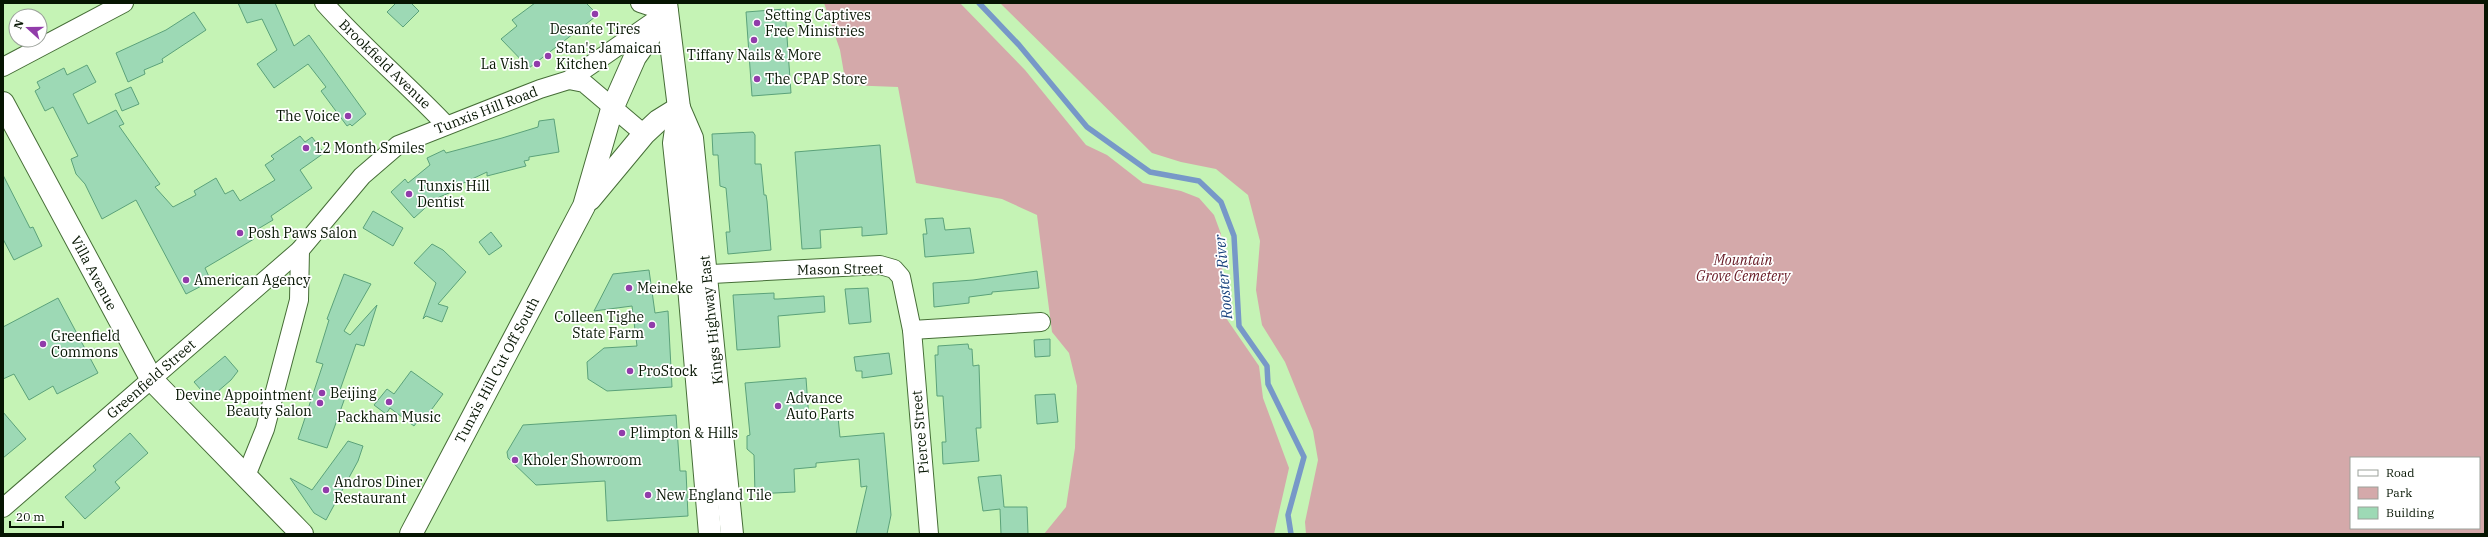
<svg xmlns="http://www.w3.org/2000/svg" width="2488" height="537" font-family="'IBM Plex Serif',serif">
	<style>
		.green { fill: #d4a9aa; fill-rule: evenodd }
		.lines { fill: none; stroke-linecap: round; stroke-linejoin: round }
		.stream { stroke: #7798c8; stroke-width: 5.5 }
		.building { fill: #9dd9b5; stroke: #5ba27a }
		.street-casing { stroke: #466e37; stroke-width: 20 }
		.secondary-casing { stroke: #466e37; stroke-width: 24 }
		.primary-casing { stroke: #466e37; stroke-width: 24 }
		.street { stroke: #fff; stroke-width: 18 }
		.secondary { stroke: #fff; stroke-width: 22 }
		.primary { stroke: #fff; stroke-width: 22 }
		.poi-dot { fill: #913caa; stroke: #fff; stroke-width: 1.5 }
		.labels { text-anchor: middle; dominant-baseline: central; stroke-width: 3.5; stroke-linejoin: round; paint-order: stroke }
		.poi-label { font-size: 14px; fill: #061502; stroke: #fff; text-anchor: start }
		.street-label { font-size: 14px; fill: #061502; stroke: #fff }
		.park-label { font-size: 14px; font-style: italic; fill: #661823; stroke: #fff }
		.water-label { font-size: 15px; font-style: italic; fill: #18427d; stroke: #fff }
	</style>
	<rect width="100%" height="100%" fill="#c5f3b5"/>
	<g class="green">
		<path d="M 824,3 L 960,3 L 1025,70 L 1086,145 L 1107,155 L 1143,183 L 1181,191 L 1199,198 L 1214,215 L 1221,234 L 1224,315 L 1259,366 L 1263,398 L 1289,468 L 1274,534 L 1044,534 L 1066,507 L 1075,448 L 1077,386 L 1069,353 L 1052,332 L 1037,215 L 1002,199 L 916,183 L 898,87 L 846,85 L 840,50 Z"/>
		<path d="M 1000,3 L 2485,3 L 2485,534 L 1306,534 L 1305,522 L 1318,460 L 1313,431 L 1285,362 L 1262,325 L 1256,290 L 1260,241 L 1248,195 L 1216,169 L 1181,162 L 1152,153 ZM 2351,458 L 2479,458 L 2479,528 L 2351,528 Z"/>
	</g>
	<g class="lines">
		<path class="stream" d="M 979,3 L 1019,45 L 1087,127 L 1150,172 L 1199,181 L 1221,202 L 1234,236 L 1239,326 L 1267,366 L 1268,384 L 1304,457 L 1288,515 L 1291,534"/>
	</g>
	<g class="building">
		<path d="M 238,3 L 275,3 L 294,46 L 309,35 L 366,114 L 352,126 L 350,124 L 347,126 L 321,91 L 326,87 L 308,64 L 274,88 L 257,64 L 277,50 L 262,19 L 247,23 Z"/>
		<path d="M 396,3 L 411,3 L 419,11 L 403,27 L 387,12 Z"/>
		<path d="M 535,3 L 586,3 L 594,11 L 595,17 L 529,68 L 501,39 L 517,26 L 512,20 Z"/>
		<path d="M 785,9 L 791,93 L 752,96 L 746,12 Z"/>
		<path d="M 194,12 L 206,30 L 162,59 L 163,62 L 144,70 L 145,74 L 128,82 L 116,53 L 166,30 Z"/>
		<path d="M 87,65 L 96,82 L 73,94 L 88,124 L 116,110 L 124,124 L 119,126 L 160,184 L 155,187 L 173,207 L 196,195 L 194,191 L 216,178 L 225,194 L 233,190 L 240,201 L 275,180 L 265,165 L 274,159 L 271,156 L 300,136 L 305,142 L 312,137 L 324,153 L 300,170 L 312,188 L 271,216 L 273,220 L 251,233 L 254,239 L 205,268 L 211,281 L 186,294 L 136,200 L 102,219 L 85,184 L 76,174 L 71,159 L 78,156 L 53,107 L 45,111 L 35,91 L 40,88 L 37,82 L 64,68 L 67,75 Z"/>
		<path d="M 131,87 L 139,104 L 122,111 L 115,94 Z"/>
		<path d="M 554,119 L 559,152 L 529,157 L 529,160 L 524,161 L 526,166 L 487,176 L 487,172 L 457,186 L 458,189 L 435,199 L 414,218 L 391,192 L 405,179 L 408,183 L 430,165 L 427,158 L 444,150 L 446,153 L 502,138 L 538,127 L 539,121 Z"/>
		<path d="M 753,132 L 755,135 L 755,164 L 761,164 L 764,195 L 766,195 L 767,201 L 771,250 L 728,254 L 726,232 L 730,232 L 726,188 L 720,186 L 718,155 L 713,155 L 712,134 Z"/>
		<path d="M 880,145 L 887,234 L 862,236 L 862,227 L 820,230 L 821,248 L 802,249 L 795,152 Z"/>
		<path d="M 3,175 L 30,228 L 33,227 L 42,246 L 14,260 L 3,239 Z"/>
		<path d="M 373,211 L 403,228 L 393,246 L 363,228 Z"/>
		<path d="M 943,218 L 945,230 L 970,228 L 974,253 L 925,257 L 923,234 L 927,234 L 925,219 Z"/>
		<path d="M 491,232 L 502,246 L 489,255 L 479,242 Z"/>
		<path d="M 432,244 L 443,250 L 466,272 L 438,304 L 448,307 L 442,322 L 426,316 L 423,319 L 436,283 L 414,263 Z"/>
		<path d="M 649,270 L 655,313 L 668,311 L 672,387 L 607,391 L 588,379 L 587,362 L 604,348 L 637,346 L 632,306 L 594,311 L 613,274 Z"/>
		<path d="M 1037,271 L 1039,288 L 992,292 L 992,294 L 969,297 L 969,303 L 934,307 L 933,283 L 973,280 Z"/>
		<path d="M 344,274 L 371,284 L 344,331 L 350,335 L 377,305 L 364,346 L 356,344 L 340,390 L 347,392 L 327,448 L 298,439 L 323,364 L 316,362 L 329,320 L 327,319 Z"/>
		<path d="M 868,288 L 871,322 L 849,324 L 845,289 Z"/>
		<path d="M 774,293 L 774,299 L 778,299 L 824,296 L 825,312 L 778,316 L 780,347 L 737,350 L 733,295 Z"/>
		<path d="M 58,298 L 98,373 L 57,394 L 53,386 L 29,400 L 14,374 L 3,379 L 3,327 Z"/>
		<path d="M 1050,339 L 1050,356 L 1035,357 L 1034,340 Z"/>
		<path d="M 968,344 L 969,349 L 972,349 L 973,366 L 979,365 L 981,428 L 976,428 L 979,461 L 943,464 L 942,442 L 946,442 L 943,396 L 937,396 L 935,355 L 938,355 L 938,346 Z"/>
		<path d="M 889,353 L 892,374 L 862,378 L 862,371 L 856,371 L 854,357 Z"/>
		<path d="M 225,356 L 238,371 L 231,380 L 209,399 L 194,382 Z"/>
		<path d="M 411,371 L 443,394 L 426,417 L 423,414 L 414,426 L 390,408 L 386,414 L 374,405 L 387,389 L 394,394 Z"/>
		<path d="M 806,378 L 809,420 L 838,417 L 840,437 L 884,433 L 891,515 L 887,534 L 856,534 L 867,486 L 861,487 L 859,459 L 816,463 L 816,467 L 794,469 L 795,492 L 755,494 L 754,455 L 747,449 L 747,436 L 750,435 L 745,383 Z"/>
		<path d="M 1055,394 L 1058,422 L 1037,424 L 1035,395 Z"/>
		<path d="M 3,412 L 26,439 L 3,458 Z"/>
		<path d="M 676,415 L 680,471 L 686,471 L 688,516 L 607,521 L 605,481 L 536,485 L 508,458 L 507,452 L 523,425 Z"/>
		<path d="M 130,433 L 148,453 L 115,482 L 120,488 L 85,519 L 65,497 L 96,470 L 93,466 Z"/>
		<path d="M 348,441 L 363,446 L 358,461 L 326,520 L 314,513 L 290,478 L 312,490 Z"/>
		<path d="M 1001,475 L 1004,507 L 1027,507 L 1028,534 L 1001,534 L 1000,509 L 983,511 L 978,477 Z"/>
	</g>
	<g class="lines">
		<g class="street-casing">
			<g id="street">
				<path d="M 324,3 C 362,46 406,83 446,125"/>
				<path d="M 640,3 L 667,12"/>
				<path d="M 3,67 L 124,3"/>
				<path d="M 569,80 L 584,83 L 644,134"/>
				<path d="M 693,275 L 880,265 L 894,269 L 901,277 L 912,330 L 1041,322"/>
				<path d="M 912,330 L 929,534"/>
				<path d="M 246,476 L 265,429 L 299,300 L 300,250"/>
				<path d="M 3,508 L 300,250 L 362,176 L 398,145 L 540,89 L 569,80 L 660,17"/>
			</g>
		</g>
		<g class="secondary-casing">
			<g id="secondary">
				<path d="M 3,103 L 152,380 L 302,534"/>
				<path d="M 590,199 L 644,134 L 658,121 L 679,108"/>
				<path d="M 411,534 L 584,206 L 612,109 L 635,57 L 667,12"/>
			</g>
		</g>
		<g class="primary-casing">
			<g id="primary">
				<path d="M 666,3 L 679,108 L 692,138 L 732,534"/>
				<path d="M 679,108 L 674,143 L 688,275 L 710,534"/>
			</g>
		</g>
		<use href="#street" class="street"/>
		<use href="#secondary" class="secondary"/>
		<use href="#primary" class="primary"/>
	</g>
	<g class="poi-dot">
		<circle cx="595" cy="14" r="4"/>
		<circle cx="757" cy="23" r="4"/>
		<circle cx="754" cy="40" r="4"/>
		<circle cx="548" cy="56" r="4"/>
		<circle cx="537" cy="64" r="4"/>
		<circle cx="757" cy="79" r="4"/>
		<circle cx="348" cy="116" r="4"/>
		<circle cx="306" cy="148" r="4"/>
		<circle cx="409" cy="194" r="4"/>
		<circle cx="240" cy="233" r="4"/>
		<circle cx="186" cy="280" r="4"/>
		<circle cx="629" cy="288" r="4"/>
		<circle cx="652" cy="325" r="4"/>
		<circle cx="43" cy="344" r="4"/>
		<circle cx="630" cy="371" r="4"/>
		<circle cx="322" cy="393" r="4"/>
		<circle cx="389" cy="402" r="4"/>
		<circle cx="320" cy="403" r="4"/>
		<circle cx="778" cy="406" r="4"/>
		<circle cx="622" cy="433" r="4"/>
		<circle cx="515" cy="460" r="4"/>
		<circle cx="326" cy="490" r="4"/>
		<circle cx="648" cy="495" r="4"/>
	</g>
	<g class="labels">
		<g class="poi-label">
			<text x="765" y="15">Setting Captives<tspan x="765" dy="16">Free Ministries</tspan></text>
			<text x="595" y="29" text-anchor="middle">Desante Tires</text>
			<text x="556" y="48">Stan's Jamaican<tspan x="556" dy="16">Kitchen</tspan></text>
			<text x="754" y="55" text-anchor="middle">Tiffany Nails &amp; More</text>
			<text x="529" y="64" text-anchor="end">La Vish</text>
			<text x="765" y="79">The CPAP Store</text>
			<text x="340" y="116" text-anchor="end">The Voice</text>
			<text x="314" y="148">12 Month Smiles</text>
			<text x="417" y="186">Tunxis Hill<tspan x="417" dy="16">Dentist</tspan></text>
			<text x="248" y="233">Posh Paws Salon</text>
			<text x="194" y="280">American Agency</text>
			<text x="637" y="288">Meineke</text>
			<text x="644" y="317" text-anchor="end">Colleen Tighe<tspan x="644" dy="16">State Farm</tspan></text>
			<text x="51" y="336">Greenfield<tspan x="51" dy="16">Commons</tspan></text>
			<text x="638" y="371">ProStock</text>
			<text x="330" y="393">Beijing</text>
			<text x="312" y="395" text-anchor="end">Devine Appointment<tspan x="312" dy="16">Beauty Salon</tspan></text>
			<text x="786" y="398">Advance<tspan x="786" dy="16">Auto Parts</tspan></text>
			<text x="389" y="417" text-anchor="middle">Packham Music</text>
			<text x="630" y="433">Plimpton &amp; Hills</text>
			<text x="523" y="460">Kholer Showroom</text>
			<text x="334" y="482">Andros Diner<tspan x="334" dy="16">Restaurant</tspan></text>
			<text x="656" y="495">New England Tile</text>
		</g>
		<g class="street-label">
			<text transform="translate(385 64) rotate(44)">Brookfield Avenue</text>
			<text transform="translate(486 110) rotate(-21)">Tunxis Hill Road</text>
			<text transform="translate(840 269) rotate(-1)">Mason Street</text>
			<text transform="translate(94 273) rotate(62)">Villa Avenue</text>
			<text transform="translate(711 320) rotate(-96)">Kings Highway East</text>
			<text transform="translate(497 370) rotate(-62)">Tunxis Hill Cut Off South</text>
			<text transform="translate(151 379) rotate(-41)">Greenfield Street</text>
			<text transform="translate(920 432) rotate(-95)">Pierce Street</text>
		</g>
		<g class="park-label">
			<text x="1743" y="260">Mountain<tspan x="1743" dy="16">Grove Cemetery</tspan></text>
		</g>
		<g class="water-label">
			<text transform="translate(1223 277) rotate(-95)">Rooster River</text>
		</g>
	</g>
	<rect width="2488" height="537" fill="none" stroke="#061502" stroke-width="8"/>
	<rect x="2350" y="457" width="130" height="72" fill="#ffffff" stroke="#9ba19a"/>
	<rect x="2358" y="470" width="20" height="6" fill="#ffffff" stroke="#9ba19a"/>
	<text x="2386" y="477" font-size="12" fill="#061502">Road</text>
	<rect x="2358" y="487" width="20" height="12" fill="#d4a9aa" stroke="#9ba19a"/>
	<text x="2386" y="497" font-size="12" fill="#061502">Park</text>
	<rect x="2358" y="507" width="20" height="12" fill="#9dd9b5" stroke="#9ba19a"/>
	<text x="2386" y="517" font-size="12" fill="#061502">Building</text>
	<g transform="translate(28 28) rotate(291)"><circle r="19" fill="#ffffff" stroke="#9ba19a"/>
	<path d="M0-3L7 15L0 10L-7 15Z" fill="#913caa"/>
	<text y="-6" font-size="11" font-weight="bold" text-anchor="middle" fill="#061502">N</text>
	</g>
	<path d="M10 521v6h53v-6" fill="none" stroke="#061502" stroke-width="2"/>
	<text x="16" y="521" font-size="12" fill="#061502" stroke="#ffffff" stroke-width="3" paint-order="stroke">20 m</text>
</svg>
